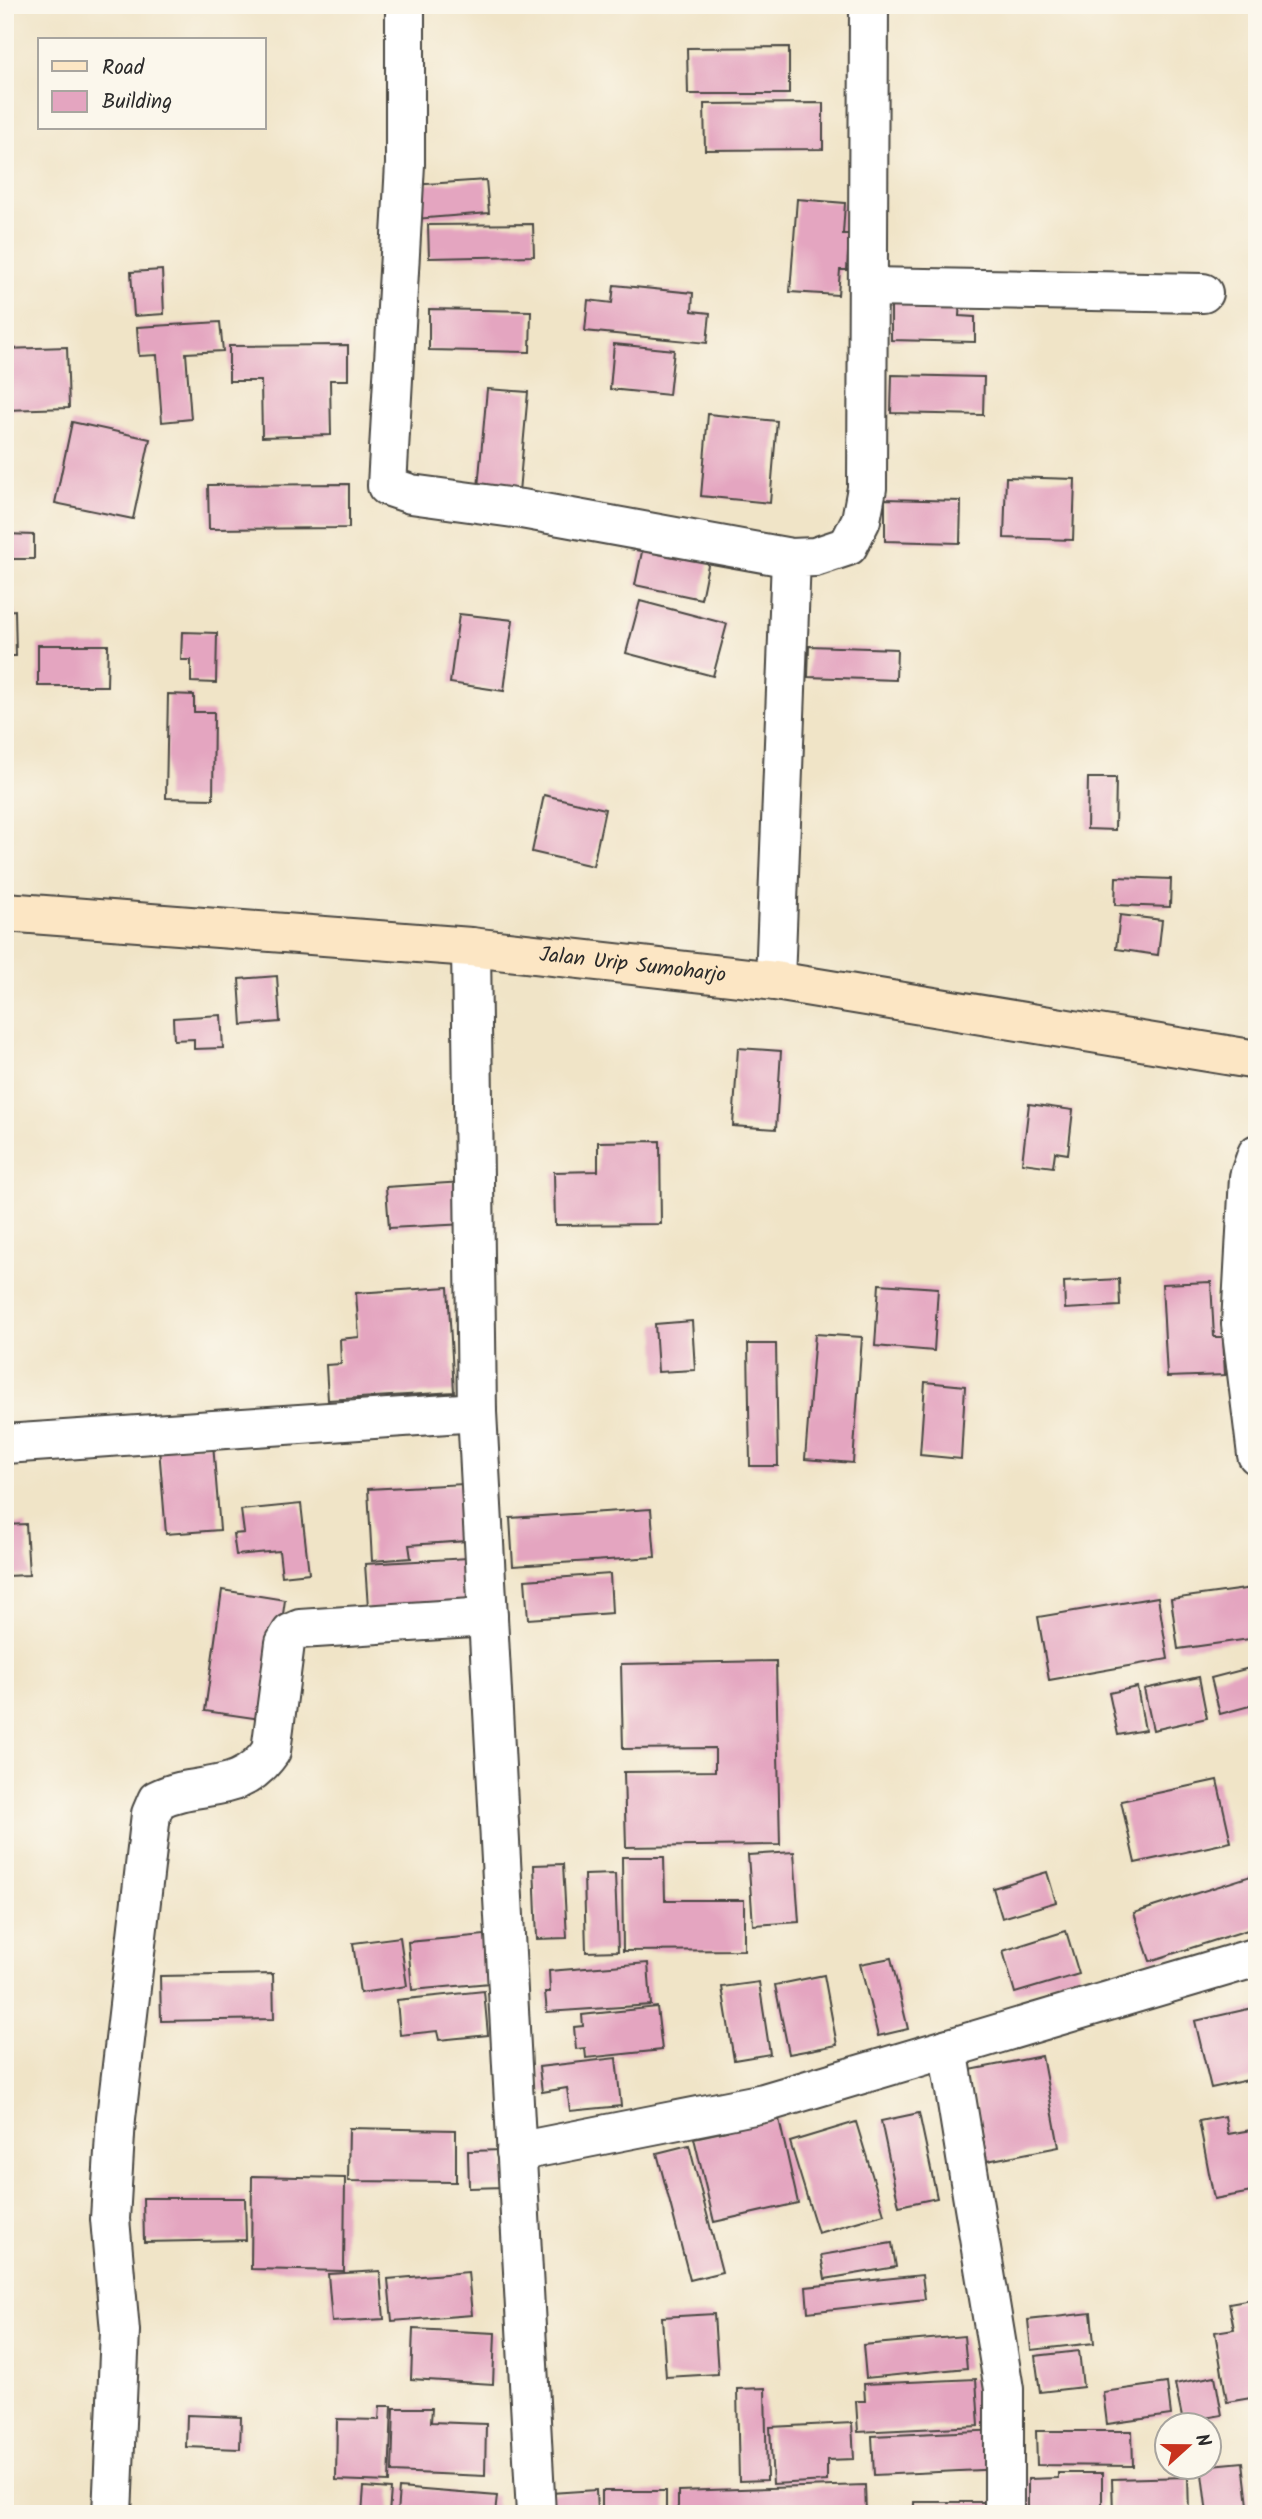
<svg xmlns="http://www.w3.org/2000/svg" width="1262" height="2519" font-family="Kalam,sans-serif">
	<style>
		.building { fill: #e4a5c0 }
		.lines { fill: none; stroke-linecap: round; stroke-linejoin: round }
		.street-casing { stroke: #494742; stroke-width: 42 }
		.secondary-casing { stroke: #494742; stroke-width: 42 }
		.street { stroke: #fff; stroke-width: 38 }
		.secondary { stroke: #fce6c4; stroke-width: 38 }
		.labels { text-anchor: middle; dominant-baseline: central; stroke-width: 5; stroke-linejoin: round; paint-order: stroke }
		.street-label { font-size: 21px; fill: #2b2b2b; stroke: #fbf7ec }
	</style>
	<rect width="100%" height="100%" fill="#fbf7ec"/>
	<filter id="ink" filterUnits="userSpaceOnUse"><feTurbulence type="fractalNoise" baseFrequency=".0143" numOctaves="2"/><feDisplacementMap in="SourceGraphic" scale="14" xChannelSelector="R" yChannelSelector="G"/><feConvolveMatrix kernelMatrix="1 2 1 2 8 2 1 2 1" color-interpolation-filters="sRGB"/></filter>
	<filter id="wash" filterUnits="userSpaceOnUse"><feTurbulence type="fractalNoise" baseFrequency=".00686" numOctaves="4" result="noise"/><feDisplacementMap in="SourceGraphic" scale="28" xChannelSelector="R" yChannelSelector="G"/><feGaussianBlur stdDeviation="1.57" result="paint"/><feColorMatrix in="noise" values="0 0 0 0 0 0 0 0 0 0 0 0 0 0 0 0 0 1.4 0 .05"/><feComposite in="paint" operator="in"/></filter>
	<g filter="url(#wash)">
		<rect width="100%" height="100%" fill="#f0e4c7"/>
		<g id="blocks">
			<g class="building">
				<path d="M 789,47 L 789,94 L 688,94 L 687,48 Z"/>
				<path d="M 823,103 L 823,149 L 705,150 L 704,104 Z"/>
				<path d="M 486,180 L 489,213 L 415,219 L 412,185 Z"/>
				<path d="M 797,199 L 845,203 L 843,234 L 849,234 L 847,270 L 840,270 L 838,295 L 790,292 Z"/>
				<path d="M 533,224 L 534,256 L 429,258 L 428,225 Z"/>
				<path d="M 162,270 L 164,314 L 134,316 L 131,272 Z"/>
				<path d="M 614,285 L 693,293 L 692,311 L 710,313 L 707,343 L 585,331 L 588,300 L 612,303 Z"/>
				<path d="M 891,300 L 960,302 L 959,316 L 975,317 L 975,342 L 891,340 Z"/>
				<path d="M 429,309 L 531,311 L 530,352 L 429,350 Z"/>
				<path d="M 220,322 L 223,351 L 186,353 L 191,419 L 162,422 L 157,355 L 139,356 L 137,327 Z"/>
				<path d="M 614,344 L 674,350 L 669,395 L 610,389 Z"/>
				<path d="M 348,345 L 348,380 L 330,380 L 331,435 L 262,437 L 261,381 L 229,381 L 229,346 Z"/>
				<path d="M 67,347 L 69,408 L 5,410 L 5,349 Z"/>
				<path d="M 892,375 L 984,377 L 983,415 L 891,413 Z"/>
				<path d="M 487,389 L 528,392 L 519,492 L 478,488 Z"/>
				<path d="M 708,414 L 777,421 L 770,503 L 701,496 Z"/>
				<path d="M 72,422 L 150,439 L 133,519 L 55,503 Z"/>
				<path d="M 1006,477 L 1075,479 L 1073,540 L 1004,538 Z"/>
				<path d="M 349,484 L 349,528 L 209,529 L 208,485 Z"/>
				<path d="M 885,499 L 961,501 L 960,543 L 885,541 Z"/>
				<path d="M 5,534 L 34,535 L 34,559 L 5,559 Z"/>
				<path d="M 643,547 L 709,560 L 701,599 L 635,585 Z"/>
				<path d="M 640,601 L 727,624 L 713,676 L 626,653 Z"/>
				<path d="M 15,610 L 16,656 L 5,656 L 5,611 Z"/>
				<path d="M 459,614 L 513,620 L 504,691 L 450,683 Z"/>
				<path d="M 182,632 L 217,633 L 216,683 L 191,682 L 191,660 L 181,660 Z"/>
				<path d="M 38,645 L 108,645 L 107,686 L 38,686 Z"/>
				<path d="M 809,646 L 897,649 L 896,680 L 808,677 Z"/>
				<path d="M 168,694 L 194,695 L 194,712 L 214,712 L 213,799 L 166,798 Z"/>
				<path d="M 1088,778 L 1116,778 L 1115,830 L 1087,829 Z"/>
				<path d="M 544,795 L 605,809 L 593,866 L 532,852 Z"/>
				<path d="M 1116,877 L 1171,879 L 1170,907 L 1115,905 Z"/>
				<path d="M 1120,915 L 1162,920 L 1158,955 L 1116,949 Z"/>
				<path d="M 277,976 L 280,1022 L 242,1025 L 239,979 Z"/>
				<path d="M 221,1015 L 223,1048 L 194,1049 L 194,1039 L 174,1040 L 173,1018 Z"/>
				<path d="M 738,1048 L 781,1051 L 776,1129 L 733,1126 Z"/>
				<path d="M 1029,1104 L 1073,1110 L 1068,1154 L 1055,1152 L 1053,1167 L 1022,1163 Z"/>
				<path d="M 660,1141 L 661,1224 L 555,1225 L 554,1172 L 598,1171 L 598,1142 Z"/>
				<path d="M 463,1182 L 466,1224 L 389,1228 L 386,1187 Z"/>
				<path d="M 1119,1279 L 1120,1306 L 1065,1309 L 1064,1282 Z"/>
				<path d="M 1211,1282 L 1214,1337 L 1223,1337 L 1225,1375 L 1167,1377 L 1162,1284 Z"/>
				<path d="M 879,1284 L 938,1288 L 934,1351 L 875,1346 Z"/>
				<path d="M 448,1287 L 454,1392 L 328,1400 L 326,1365 L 341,1364 L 340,1339 L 359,1337 L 356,1293 Z"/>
				<path d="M 692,1321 L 695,1370 L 658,1372 L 655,1324 Z"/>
				<path d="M 815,1334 L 862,1337 L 853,1463 L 805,1459 Z"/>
				<path d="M 748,1344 L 776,1344 L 778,1466 L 750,1466 Z"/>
				<path d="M 925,1382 L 965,1386 L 961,1459 L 920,1455 Z"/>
				<path d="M 213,1444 L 220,1530 L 166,1534 L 159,1448 Z"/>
				<path d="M 464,1484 L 467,1541 L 409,1545 L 411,1558 L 372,1561 L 368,1489 Z"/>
				<path d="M 301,1504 L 309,1573 L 282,1576 L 279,1551 L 236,1555 L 233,1534 L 244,1533 L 241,1510 Z"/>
				<path d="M 651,1509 L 655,1557 L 513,1566 L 510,1518 Z"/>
				<path d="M 26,1524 L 29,1575 L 5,1576 L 5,1525 Z"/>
				<path d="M 468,1558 L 471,1602 L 369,1622 L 365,1564 Z"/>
				<path d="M 610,1574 L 612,1613 L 528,1619 L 525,1580 Z"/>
				<path d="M 1253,1588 L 1257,1638 L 1178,1649 L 1171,1599 Z"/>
				<path d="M 222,1590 L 285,1600 L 268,1720 L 205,1711 Z"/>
				<path d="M 1158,1597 L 1168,1659 L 1049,1680 L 1038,1617 Z"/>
				<path d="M 776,1661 L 780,1845 L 626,1847 L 624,1772 L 715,1771 L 715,1748 L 623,1749 L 621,1664 Z"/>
				<path d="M 1257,1666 L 1257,1704 L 1220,1714 L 1211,1678 Z"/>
				<path d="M 1199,1677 L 1207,1718 L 1153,1730 L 1144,1689 Z"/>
				<path d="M 1137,1687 L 1145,1730 L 1118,1735 L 1109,1693 Z"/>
				<path d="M 1217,1780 L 1231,1842 L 1135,1863 L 1121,1801 Z"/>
				<path d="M 794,1852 L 799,1922 L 753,1925 L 748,1855 Z"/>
				<path d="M 622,1857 L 664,1857 L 665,1900 L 744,1900 L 744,1950 L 623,1951 Z"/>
				<path d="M 563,1864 L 567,1938 L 537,1939 L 534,1865 Z"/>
				<path d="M 1047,1872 L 1056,1902 L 1002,1918 L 993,1888 Z"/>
				<path d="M 615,1874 L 618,1951 L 586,1952 L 584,1875 Z"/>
				<path d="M 1257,1874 L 1257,1927 L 1150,1961 L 1134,1913 Z"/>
				<path d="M 1066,1931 L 1079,1974 L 1015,1993 L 1003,1951 Z"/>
				<path d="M 496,1934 L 501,1982 L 412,1990 L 408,1942 Z"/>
				<path d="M 400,1937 L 407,1986 L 360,1993 L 353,1943 Z"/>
				<path d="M 891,1958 L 908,2029 L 878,2036 L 860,1964 Z"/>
				<path d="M 648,1963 L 651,2005 L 547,2012 L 545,1992 L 550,1992 L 549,1971 Z"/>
				<path d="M 273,1974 L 274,2019 L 161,2021 L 160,1976 Z"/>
				<path d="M 824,1975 L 837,2045 L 789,2054 L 775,1985 Z"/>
				<path d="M 759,1982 L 770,2054 L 734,2060 L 722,1987 Z"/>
				<path d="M 484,1991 L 488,2035 L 439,2040 L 437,2031 L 400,2035 L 397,2000 Z"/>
				<path d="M 657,2007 L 662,2050 L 586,2058 L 585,2048 L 576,2049 L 574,2027 L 583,2026 L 582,2015 Z"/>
				<path d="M 1257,2007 L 1257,2078 L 1211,2088 L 1195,2021 Z"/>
				<path d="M 1042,2056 L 1059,2147 L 987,2161 L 970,2070 Z"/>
				<path d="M 616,2058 L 621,2106 L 570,2111 L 567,2088 L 542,2092 L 539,2067 Z"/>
				<path d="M 919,2113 L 937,2198 L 899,2206 L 881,2121 Z"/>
				<path d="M 1225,2116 L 1228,2134 L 1257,2129 L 1257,2191 L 1214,2199 L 1199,2121 Z"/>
				<path d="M 779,2119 L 798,2203 L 714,2222 L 694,2138 L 727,2131 L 725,2120 L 761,2123 Z"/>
				<path d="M 856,2122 L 884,2214 L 818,2233 L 790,2142 Z"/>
				<path d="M 349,2128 L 456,2130 L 456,2182 L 348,2181 Z"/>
				<path d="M 689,2145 L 722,2272 L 690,2280 L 657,2153 Z"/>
				<path d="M 503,2150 L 505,2187 L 469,2188 L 468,2151 Z"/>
				<path d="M 252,2176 L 345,2178 L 344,2271 L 251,2269 Z"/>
				<path d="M 143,2198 L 245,2198 L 246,2240 L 144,2242 Z"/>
				<path d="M 892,2243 L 896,2267 L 825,2279 L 821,2255 Z"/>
				<path d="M 380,2271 L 384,2319 L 332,2322 L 328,2274 Z"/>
				<path d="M 468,2272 L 472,2315 L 392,2321 L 388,2279 Z"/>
				<path d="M 922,2275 L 925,2299 L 808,2312 L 806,2287 Z"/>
				<path d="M 1257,2298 L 1257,2397 L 1227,2402 L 1215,2332 L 1234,2329 L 1229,2303 Z"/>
				<path d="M 1091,2313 L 1094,2343 L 1031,2350 L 1028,2320 Z"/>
				<path d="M 714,2314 L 718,2374 L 666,2377 L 662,2317 Z"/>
				<path d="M 413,2329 L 495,2333 L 493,2384 L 411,2379 Z"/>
				<path d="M 964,2336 L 967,2368 L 866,2378 L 863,2345 Z"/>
				<path d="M 1079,2351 L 1083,2387 L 1040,2392 L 1035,2356 Z"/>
				<path d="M 1215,2376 L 1222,2415 L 1183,2422 L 1175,2384 Z"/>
				<path d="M 976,2379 L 979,2426 L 858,2432 L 856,2401 L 865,2401 L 864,2384 Z"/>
				<path d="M 1167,2383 L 1171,2415 L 1107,2424 L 1103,2392 Z"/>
				<path d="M 765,2388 L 767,2480 L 739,2481 L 737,2389 Z"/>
				<path d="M 380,2406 L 392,2406 L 389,2482 L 336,2480 L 337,2419 L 379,2420 Z"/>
				<path d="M 394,2408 L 432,2408 L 431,2422 L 486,2424 L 485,2476 L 392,2472 Z"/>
				<path d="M 187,2415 L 241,2417 L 240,2449 L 186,2447 Z"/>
				<path d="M 852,2423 L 854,2459 L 827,2460 L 827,2481 L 773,2484 L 770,2427 Z"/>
				<path d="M 1000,2430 L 1002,2469 L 874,2475 L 872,2436 Z"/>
				<path d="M 1036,2431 L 1132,2431 L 1133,2466 L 1037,2465 Z"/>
				<path d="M 1243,2462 L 1249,2514 L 1207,2514 L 1201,2466 Z"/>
				<path d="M 1058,2473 L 1102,2473 L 1102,2514 L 1028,2514 L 1028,2479 L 1058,2478 Z"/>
				<path d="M 1188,2477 L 1189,2514 L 1113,2514 L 1112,2479 Z"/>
				<path d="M 865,2485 L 866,2514 L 678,2514 L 678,2491 Z"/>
				<path d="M 364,2487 L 391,2489 L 389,2514 L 362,2514 Z"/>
				<path d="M 399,2488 L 497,2496 L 495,2514 L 397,2514 Z"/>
				<path d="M 596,2490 L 597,2514 L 553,2514 L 551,2493 Z"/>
				<rect x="602" y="2491" width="64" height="23"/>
				<rect x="914" y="2502" width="79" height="12"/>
			</g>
		</g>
	</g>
	<g filter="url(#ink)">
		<use href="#blocks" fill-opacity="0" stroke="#494742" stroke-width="2"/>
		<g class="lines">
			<g class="street-casing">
				<g id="street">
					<path d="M 405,5 L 405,164 L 387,486 L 411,494 L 522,509 L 791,558"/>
					<path d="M 868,287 L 1203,293"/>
					<path d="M 471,947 L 477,1412 L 536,2514"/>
					<path d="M 775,981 L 791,558 L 815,557 L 848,546 L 861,520 L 867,488 L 869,5"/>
					<path d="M 1257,1154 L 1249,1177 L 1241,1324 L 1257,1455"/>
					<path d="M 5,1444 L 477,1412"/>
					<path d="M 948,2048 L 1004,2389 L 1004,2514"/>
					<path d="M 516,2152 L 764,2103 L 1257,1957"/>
					<path d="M 112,2514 L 120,2331 L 110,2219 L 116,2118 L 151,1814 L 157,1800 C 198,1779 239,1798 271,1751 L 285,1643 L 291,1633 L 300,1629 L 488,1617"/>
				</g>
			</g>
			<g class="secondary-casing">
				<g id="secondary">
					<path id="s1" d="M 5,912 L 471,947 L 775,981 L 1257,1060"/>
				</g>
			</g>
			<use href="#street" class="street"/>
			<use href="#secondary" class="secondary"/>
		</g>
	</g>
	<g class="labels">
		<g class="street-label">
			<text stroke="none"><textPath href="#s1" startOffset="630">Jalan Urip Sumoharjo</textPath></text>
		</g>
	</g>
	<rect width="1262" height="2519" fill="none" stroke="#fbf7ec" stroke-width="28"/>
	<rect x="38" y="38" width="228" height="91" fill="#fbf7ec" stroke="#a8a59f" stroke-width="2"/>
	<rect x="52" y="61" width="35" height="10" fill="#fce6c4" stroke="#a8a59f" stroke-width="2"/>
	<text x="102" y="74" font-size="21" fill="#2b2b2b">Road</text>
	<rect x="52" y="91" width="35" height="21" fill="#e4a5c0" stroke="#a8a59f" stroke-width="2"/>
	<text x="102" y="108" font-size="21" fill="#2b2b2b">Building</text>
	<g transform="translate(1188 2446) rotate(69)"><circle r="33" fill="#fbf7ec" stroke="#a8a59f" stroke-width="2"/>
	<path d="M0-5L12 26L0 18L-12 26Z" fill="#c8321e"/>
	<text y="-10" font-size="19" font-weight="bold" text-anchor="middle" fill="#2b2b2b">N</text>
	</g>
</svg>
